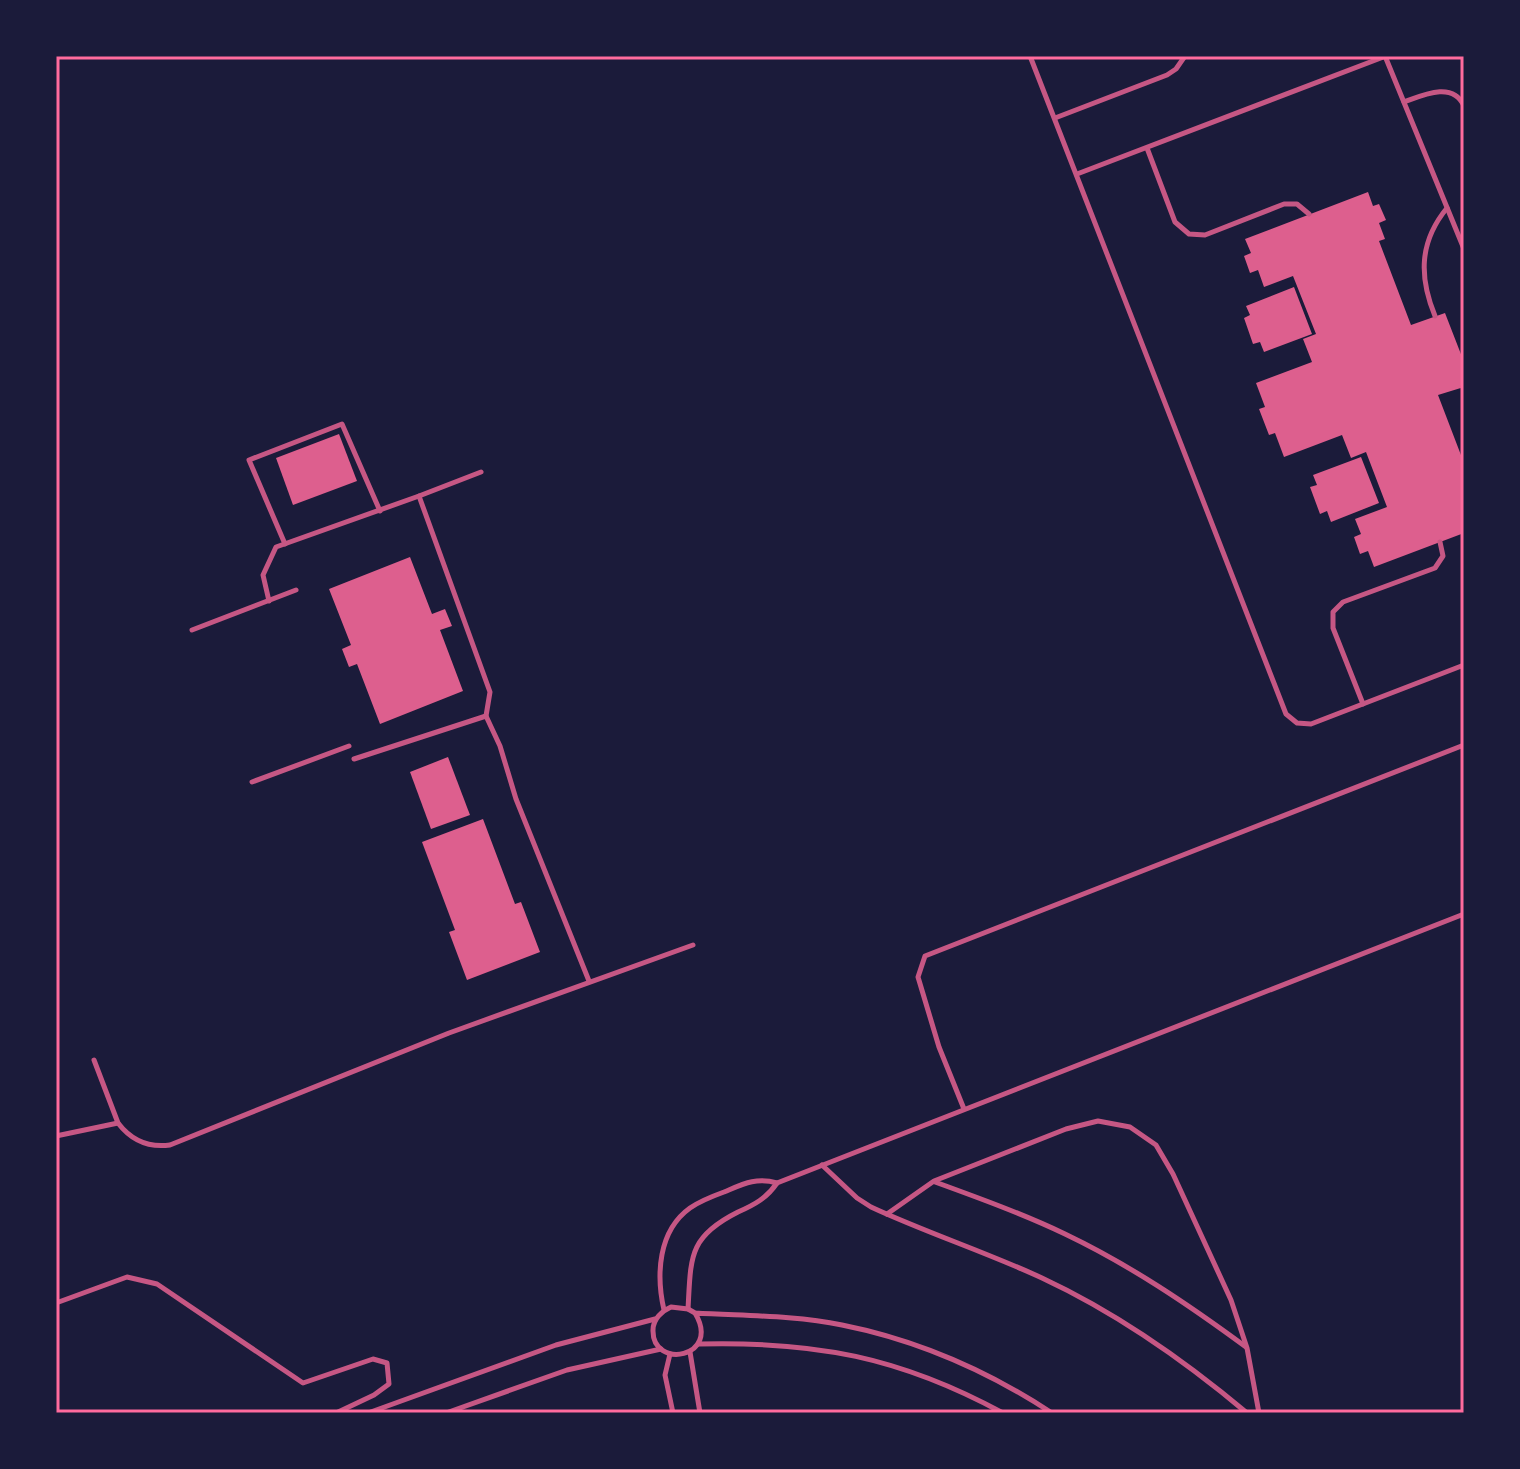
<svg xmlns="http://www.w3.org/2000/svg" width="1520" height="1469" font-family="Lora,serif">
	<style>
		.building { fill: #dd5f8e }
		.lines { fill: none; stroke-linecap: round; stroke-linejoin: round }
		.service { stroke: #c65784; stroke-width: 5 }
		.neatline { fill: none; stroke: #ff6b9d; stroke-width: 3 }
	</style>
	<rect width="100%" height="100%" fill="#1b1b3a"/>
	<g class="building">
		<path d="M 1368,192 L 1373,206 L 1379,204 L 1386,220 L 1379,223 L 1385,239 L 1379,241 L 1411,325 L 1445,313 L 1464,362 L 1464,387 L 1438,395 L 1464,463 L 1464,533 L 1374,567 L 1368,551 L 1360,554 L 1354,537 L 1361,534 L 1355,519 L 1387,507 L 1366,452 L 1351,458 L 1342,435 L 1284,457 L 1275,433 L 1269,435 L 1259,409 L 1265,407 L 1256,383 L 1312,362 L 1303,339 L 1316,334 L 1293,276 L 1264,287 L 1258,270 L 1250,273 L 1244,256 L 1251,253 L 1245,239 Z"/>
		<path d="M 1294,287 L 1312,334 L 1264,352 L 1260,342 L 1253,344 L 1244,318 L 1250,315 L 1246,306 Z"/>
		<path d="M 339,434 L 357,481 L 293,505 L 276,458 Z"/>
		<path d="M 1361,457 L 1379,503 L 1331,522 L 1327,511 L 1320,514 L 1310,487 L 1317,485 L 1313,475 Z"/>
		<path d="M 410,557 L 432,614 L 445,609 L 452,626 L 440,630 L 463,691 L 380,724 L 357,664 L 349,667 L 342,649 L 351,645 L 329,589 Z"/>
		<path d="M 448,757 L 470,815 L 431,829 L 410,772 Z"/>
		<path d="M 483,819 L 515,904 L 521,902 L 540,952 L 467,980 L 449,932 L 455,930 L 422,842 Z"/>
	</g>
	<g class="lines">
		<g class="service">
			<path d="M 1030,56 L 1286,714 L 1297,723 L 1311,724 L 1464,665"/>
			<path d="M 1385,56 L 1464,249"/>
			<path d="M 1404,102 C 1423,95 1453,81 1464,106"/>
			<path d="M 1055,118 L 1167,75 L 1176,69 L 1185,56"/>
			<path d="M 1147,148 L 1175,222 L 1189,234 L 1205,235 L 1284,204 L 1297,204 L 1309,214"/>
			<path d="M 1077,174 L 1386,56"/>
			<path d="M 1435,316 C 1419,277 1419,242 1447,208"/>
			<path d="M 1463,387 L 1464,391"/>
			<path d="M 481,472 L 419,496 L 490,692 L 486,716 L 500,746 L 516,799 L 589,981"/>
			<path d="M 285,544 L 249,460 L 342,424 L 380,511"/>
			<path d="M 269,601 L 263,575 L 276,547 L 419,496"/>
			<path d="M 192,630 L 296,590"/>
			<path d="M 1363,704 L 1333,628 L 1333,612 L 1343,602 L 1435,568 L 1443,556 L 1440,542"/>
			<path d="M 354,759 L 486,716"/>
			<path d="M 252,782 L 349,746"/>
			<path d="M 94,1060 L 118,1123 C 131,1140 148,1148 170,1145 L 449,1033 L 693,945"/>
			<path d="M 964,1109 L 939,1047 L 918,977 L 925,956 L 1464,745"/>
			<path d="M 56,1136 L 118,1123"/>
			<path d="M 822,1165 L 857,1198 L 871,1207 C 927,1233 986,1252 1042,1278 C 1117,1313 1184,1360 1247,1413"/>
			<path d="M 935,1182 C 979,1198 1023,1214 1065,1234 C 1130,1265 1189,1305 1246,1347"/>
			<path d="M 887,1214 L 934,1181 L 1066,1129 L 1098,1121 L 1130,1127 L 1156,1145 L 1173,1174 L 1231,1300 L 1247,1348 L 1259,1413"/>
			<path d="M 56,1303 L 127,1277 L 157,1284 L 303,1383 L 373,1359 L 387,1363 L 389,1384 L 374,1395 L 336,1413"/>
			<path d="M 688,1309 C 691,1257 688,1237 738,1212 C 754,1205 767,1198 777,1183 L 1464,914"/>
			<path d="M 664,1310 C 656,1275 658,1231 690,1208 C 700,1201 713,1196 724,1192 C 743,1184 756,1177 777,1183"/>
			<path d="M 695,1313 C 722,1358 652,1370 653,1330 C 653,1319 662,1311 671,1307 L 688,1309 L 695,1313 C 744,1316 794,1315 842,1325 C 917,1340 988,1371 1052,1413"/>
			<path d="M 698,1344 C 815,1341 900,1357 1003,1413"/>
			<path d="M 690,1352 L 700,1413"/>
			<path d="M 670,1354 L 665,1375 L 673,1413"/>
			<path d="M 368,1413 L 556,1345 L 655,1319"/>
			<path d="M 446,1413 L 567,1370 L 661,1349"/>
		</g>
	</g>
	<rect width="1520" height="1469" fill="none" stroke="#1b1b3a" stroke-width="116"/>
	<rect x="58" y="58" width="1404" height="1353" class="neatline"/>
</svg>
